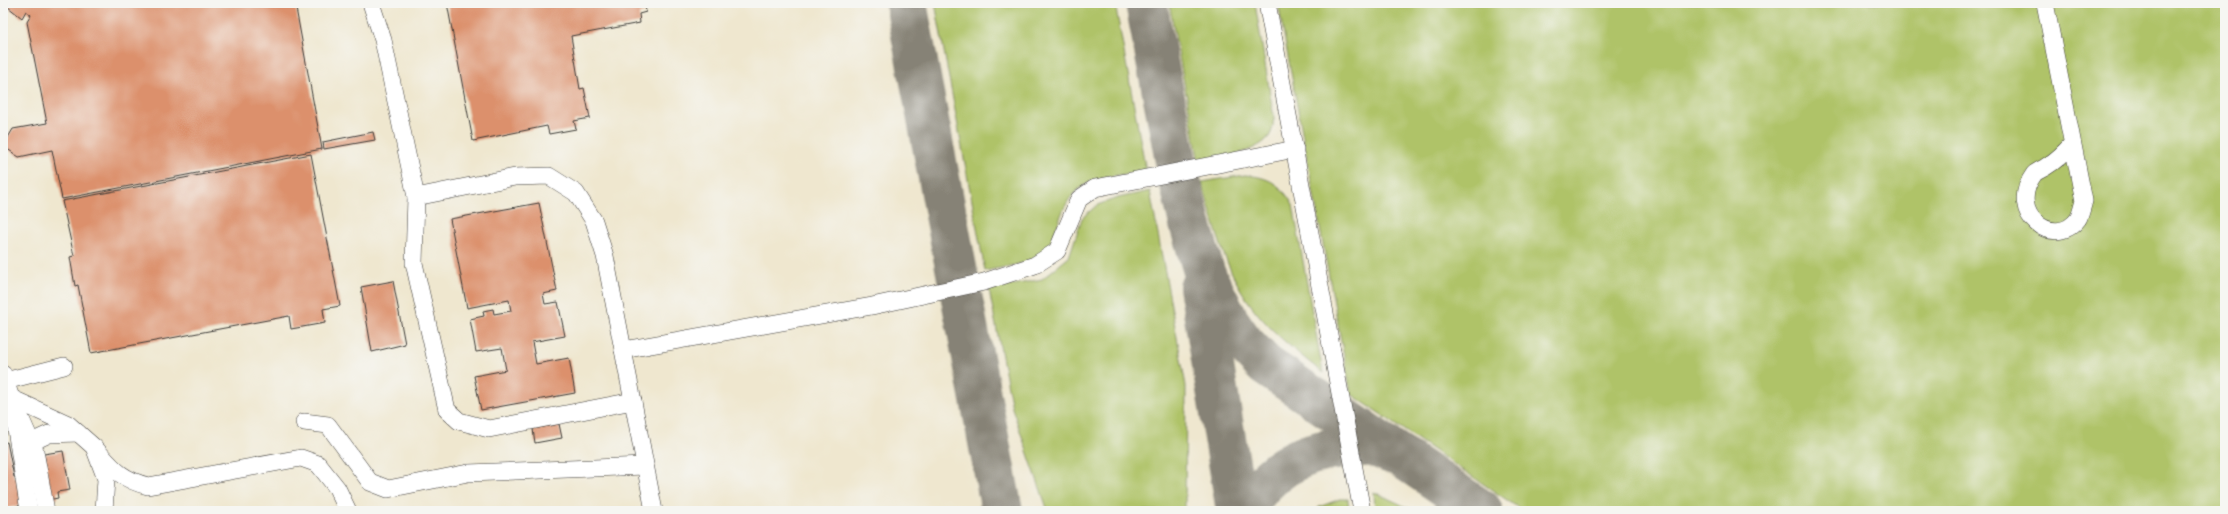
<svg xmlns="http://www.w3.org/2000/svg" width="2228" height="514" font-family="'Indie Flower',sans-serif">
	<style>
		.green { fill: #afc367; stroke: #667042 }
		.lines { fill: none; stroke-linecap: round; stroke-linejoin: round }
		.taxiway { stroke: #868276; stroke-width: 42 }
		.building { fill: #dc906c }
		.minor-casing { stroke: #3c3a37; stroke-width: 18 }
		.minor { stroke: #fff; stroke-width: 17 }
	</style>
	<rect width="100%" height="100%" fill="#f6f6f2"/>
	<filter id="ink" filterUnits="userSpaceOnUse"><feTurbulence type="fractalNoise" baseFrequency=".025" numOctaves="2"/><feDisplacementMap in="SourceGraphic" scale="8" xChannelSelector="R" yChannelSelector="G"/><feConvolveMatrix kernelMatrix="1 2 1 2 8 2 1 2 1" color-interpolation-filters="sRGB"/></filter>
	<filter id="wash" filterUnits="userSpaceOnUse"><feTurbulence type="fractalNoise" baseFrequency=".012" numOctaves="4" result="noise"/><feDisplacementMap in="SourceGraphic" scale="16" xChannelSelector="R" yChannelSelector="G"/><feGaussianBlur stdDeviation="0.9" result="paint"/><feColorMatrix in="noise" values="0 0 0 0 0 0 0 0 0 0 0 0 0 0 0 0 0 1.4 0 .05"/><feComposite in="paint" operator="in"/></filter>
	<g filter="url(#wash)">
		<rect width="100%" height="100%" fill="#efe7cf"/>
		<g class="green">
			<path d="M 935,3 L 1115,3 L 1146,171 C 1125,175 1096,175 1079,189 C 1057,206 1060,237 1040,254 C 1027,265 1002,267 985,271 Z"/>
			<path d="M 1169,3 L 1255,3 L 1274,118 C 1273,123 1273,129 1271,133 C 1262,153 1218,158 1199,162 Z"/>
			<path d="M 1278,3 L 2225,3 L 2225,511 L 1523,511 L 1351,394 Z"/>
			<path d="M 1245,175 C 1269,177 1281,184 1293,205 L 1323,373 C 1290,347 1257,321 1237,283 C 1220,252 1212,215 1202,182 Z"/>
			<path d="M 1150,191 L 1186,386 L 1185,511 L 1048,511 L 1012,408 L 989,290 L 1042,279 L 1069,257 L 1082,218 L 1097,205 L 1118,198 Z"/>
			<path d="M 1374,492 L 1415,511 L 1375,511 Z"/>
			<path d="M 1340,499 L 1348,499 L 1349,511 L 1315,511 L 1319,507 Z"/>
		</g>
		<g class="lines">
			<g class="taxiway">
				<path d="M 906,3 L 1002,511"/>
				<path d="M 1146,3 L 1178,172 L 1190,224 L 1205,275 L 1229,322 L 1243,342 L 1265,365 L 1482,511"/>
				<path d="M 1200,287 L 1237,511"/>
				<path d="M 1242,511 C 1269,472 1295,452 1344,448 C 1352,448 1363,445 1371,446 C 1379,447 1387,452 1394,454"/>
			</g>
		</g>
		<g id="blocks">
			<g class="building">
				<path d="M 3,3 L 295,3 L 322,149 L 62,199 L 52,150 L 19,157 L 3,146 L 13,129 L 47,123 L 27,22 L 31,15 L 26,11 L 22,18 Z"/>
				<path d="M 447,3 L 650,3 L 651,4 L 645,5 L 646,12 L 639,14 L 640,23 L 571,36 L 580,89 L 584,88 L 590,118 L 574,121 L 576,129 L 549,134 L 547,126 L 473,141 Z"/>
				<path d="M 373,132 L 375,140 L 324,149 L 323,142 Z"/>
				<path d="M 311,154 L 340,306 L 323,309 L 325,323 L 291,329 L 289,316 L 91,353 L 78,285 L 75,286 L 70,257 L 74,256 L 62,201 Z"/>
				<path d="M 539,203 L 557,291 L 543,294 L 545,304 L 558,302 L 565,336 L 532,342 L 536,364 L 569,358 L 575,393 L 481,410 L 474,376 L 506,370 L 502,348 L 476,352 L 470,319 L 484,316 L 483,311 L 493,309 L 494,314 L 511,311 L 509,300 L 467,308 L 450,219 Z"/>
				<path d="M 393,281 L 405,344 L 372,352 L 361,287 Z"/>
				<path d="M 559,424 L 562,438 L 535,443 L 533,429 Z"/>
				<path d="M 7,442 L 14,477 L 47,472 L 44,454 L 63,451 L 70,490 L 57,492 L 58,498 L 3,509 L 3,443 Z"/>
			</g>
		</g>
	</g>
	<g filter="url(#ink)">
		<use href="#blocks" fill-opacity="0" stroke="#3c3a37" stroke-width="1"/>
		<g class="lines">
			<g class="minor-casing">
				<g id="minor">
					<path d="M 371,3 L 383,40 L 416,197 L 515,177 L 549,176 L 576,193 L 594,221 L 605,256 L 654,511"/>
					<path d="M 1267,3 L 1362,511"/>
					<path d="M 2045,3 L 2084,201 C 2082,207 2081,214 2078,219 C 2055,250 2005,214 2034,174 C 2037,171 2043,169 2047,166 C 2057,160 2065,152 2072,144"/>
					<path d="M 416,197 L 414,263 L 447,410 L 459,421 L 489,429 L 633,401"/>
					<path d="M 623,350 L 872,306 L 984,282 L 1035,265 L 1057,251 L 1079,199 L 1095,188 L 1295,149"/>
					<path d="M 3,374 L 11,398 L 29,511"/>
					<path d="M 5,381 L 64,366"/>
					<path d="M 11,398 L 68,424 L 94,447 L 106,479 L 104,511"/>
					<path d="M 21,419 L 35,451 L 46,511"/>
					<path d="M 304,422 L 328,425 L 370,482 L 388,489 L 468,473 L 645,466"/>
					<path d="M 94,447 C 113,468 120,479 148,486 L 301,458 L 318,464 L 337,488 L 348,511"/>
					<path d="M 33,448 L 36,440 L 49,434 L 78,433"/>
				</g>
			</g>
			<use href="#minor" class="minor"/>
		</g>
	</g>
	<rect width="2228" height="514" fill="none" stroke="#f6f6f2" stroke-width="16"/>
</svg>
